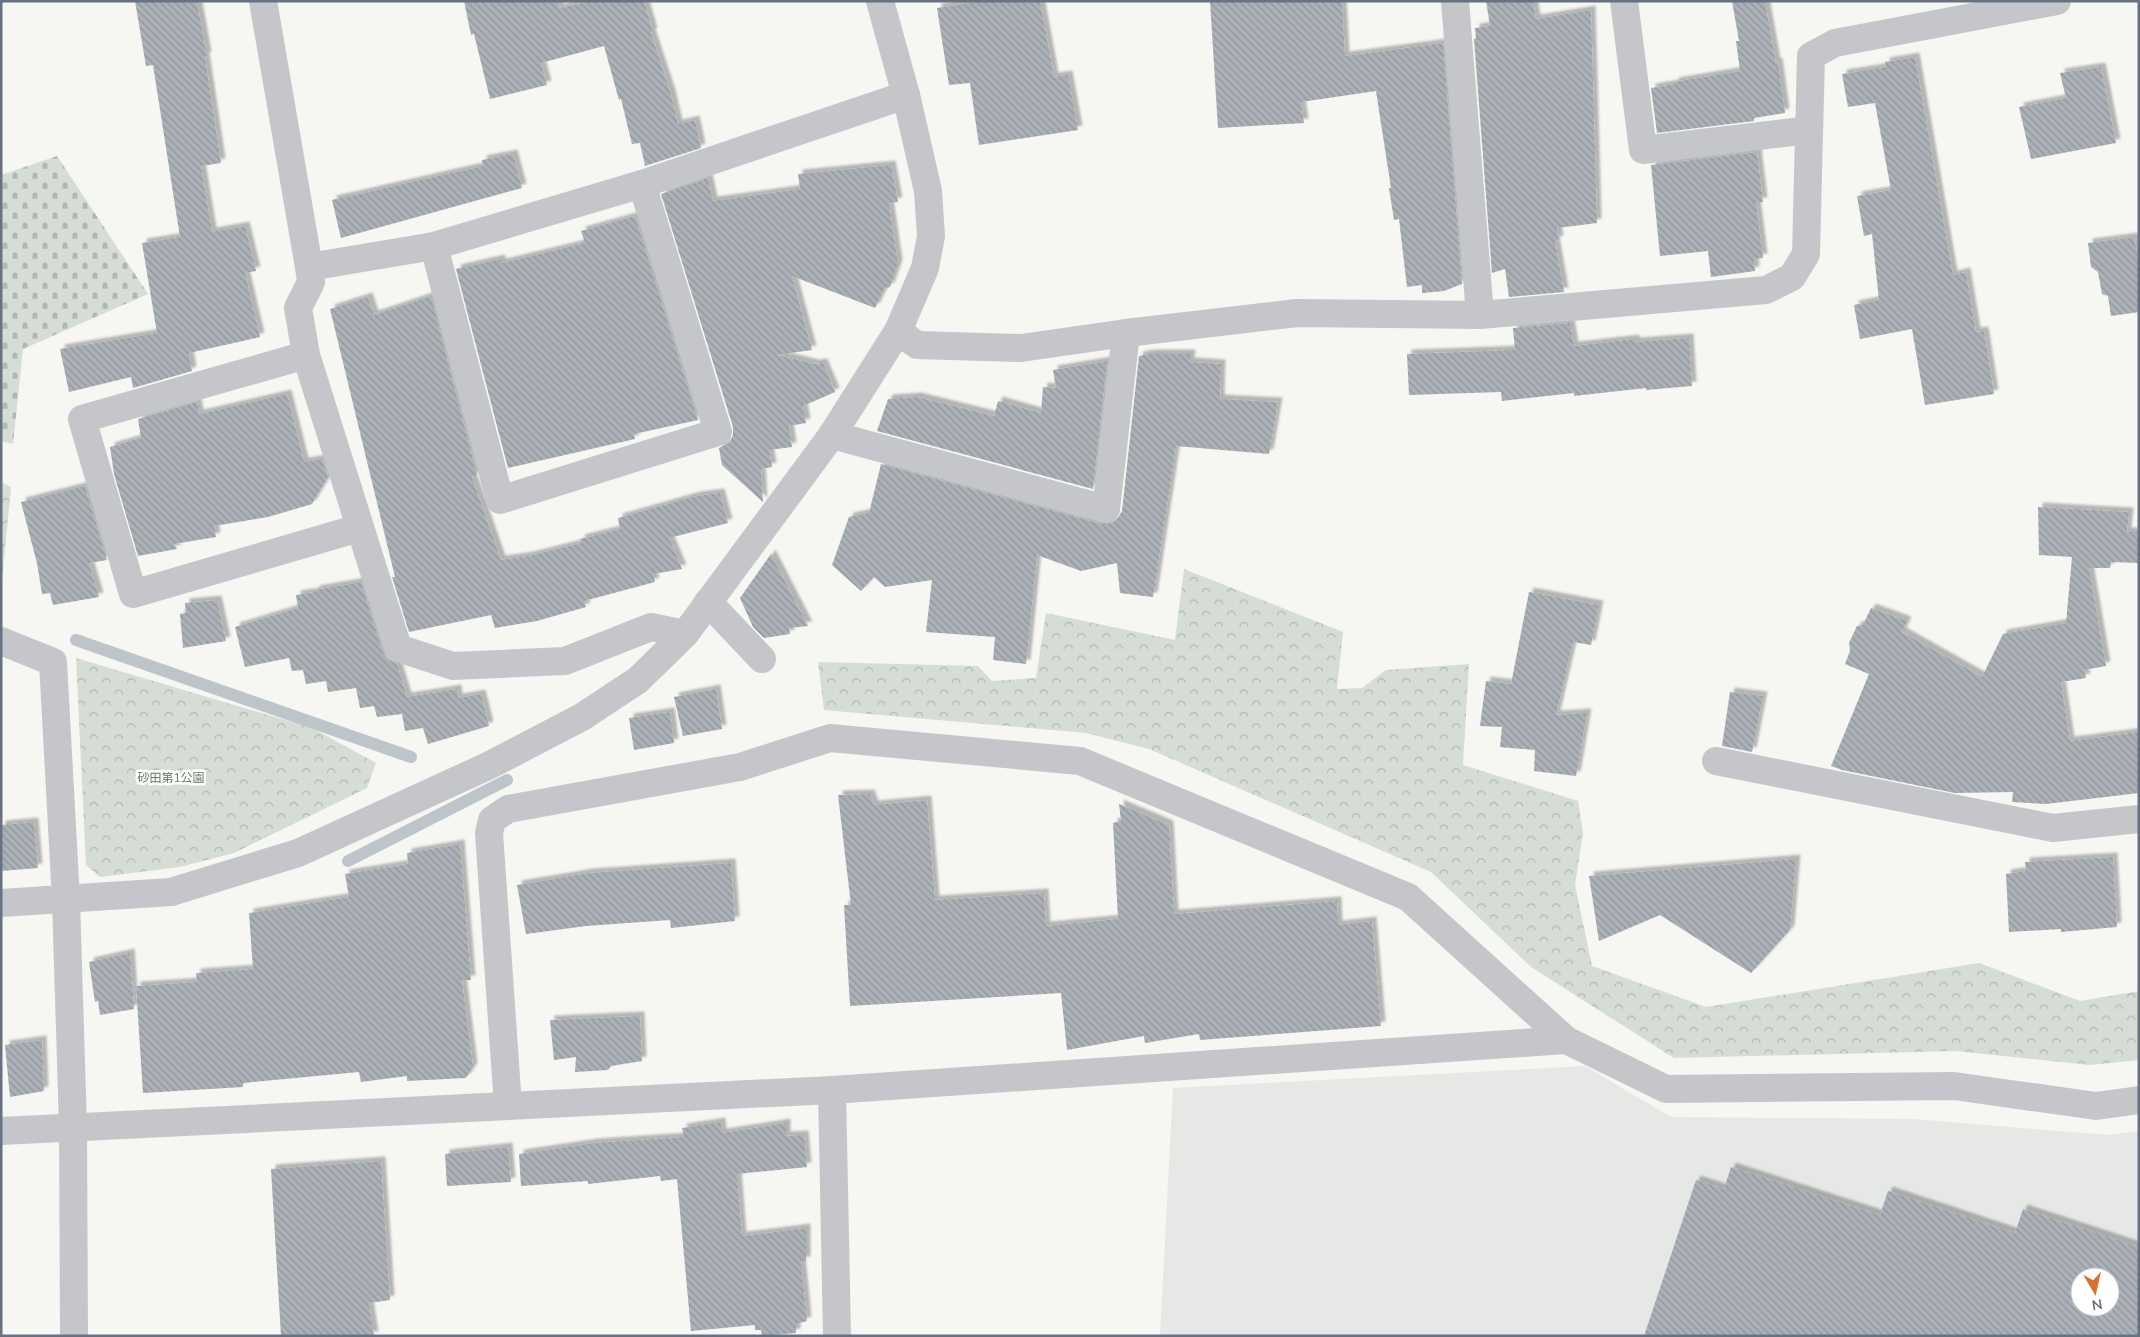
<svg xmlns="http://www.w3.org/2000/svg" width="2140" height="1337" font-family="'Nunito Sans','Noto Sans JP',sans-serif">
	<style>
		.built { fill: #e6e8e6; fill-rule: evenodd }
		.forest { fill: url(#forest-crowns) }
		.cemetery { fill: url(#cemetery-stones) }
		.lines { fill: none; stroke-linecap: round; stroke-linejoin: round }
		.stream { stroke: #bec5ca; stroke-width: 12 }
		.building { fill: url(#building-back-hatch); fill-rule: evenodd; filter: url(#shadow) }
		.minor { stroke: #c4c6ca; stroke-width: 28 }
		.labels { text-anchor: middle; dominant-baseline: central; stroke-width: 5; stroke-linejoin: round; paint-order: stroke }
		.park-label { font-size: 12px; fill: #667a65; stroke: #fff }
	</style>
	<defs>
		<pattern id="forest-crowns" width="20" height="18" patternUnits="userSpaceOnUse" patternTransform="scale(1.25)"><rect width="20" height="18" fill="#d6ddd4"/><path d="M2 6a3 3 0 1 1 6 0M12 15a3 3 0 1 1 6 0" fill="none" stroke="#b1b8b1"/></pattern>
		<pattern id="cemetery-stones" width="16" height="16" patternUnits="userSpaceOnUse" patternTransform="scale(1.25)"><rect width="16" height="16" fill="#d6ddd4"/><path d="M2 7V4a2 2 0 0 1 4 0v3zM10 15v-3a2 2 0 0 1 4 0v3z" fill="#b1b8b1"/></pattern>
		<pattern id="building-back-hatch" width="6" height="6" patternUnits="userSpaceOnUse" patternTransform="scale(1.25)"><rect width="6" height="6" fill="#abb1b7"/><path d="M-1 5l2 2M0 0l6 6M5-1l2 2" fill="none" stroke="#8f949a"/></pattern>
		<filter id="shadow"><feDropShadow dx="4.5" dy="-4.5" stdDeviation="1" flood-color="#0004"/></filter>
	</defs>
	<rect width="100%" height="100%" fill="#f6f6f3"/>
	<path class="built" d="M 1585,1066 L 1671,1117 L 1914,1119 L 2108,1135 L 2139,1131 L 2139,1336 L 1160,1336 L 1173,1088 ZM 2080,1277 L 2110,1277 L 2110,1307 L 2080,1307 Z"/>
	<g class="forest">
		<path d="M 1,482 L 11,487 L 1,591 Z"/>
		<path d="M 1184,569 L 1343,632 L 1337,689 L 1362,688 L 1386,670 L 1469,664 L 1463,765 L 1578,801 L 1583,833 L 1575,885 L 1592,966 L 1706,1007 L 1979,963 L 2080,1001 L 2139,991 L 2139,1060 L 2090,1065 L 1956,1051 L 1674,1058 L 1531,967 L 1431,872 L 1149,749 L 1086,733 L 824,710 L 818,662 L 978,666 L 992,681 L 1036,678 L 1046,613 L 1175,640 Z"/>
		<path d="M 76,658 L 312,728 L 376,763 L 367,788 L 234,853 L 180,867 L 100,877 L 86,865 Z"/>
	</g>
	<path class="cemetery" d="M 57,156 L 148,294 L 23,349 L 13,444 L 1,441 L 1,175 Z"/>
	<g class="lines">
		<g class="stream">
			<path d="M 76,640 L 411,757"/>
			<path d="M 348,861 L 507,780"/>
		</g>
	</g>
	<g class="building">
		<path d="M 135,1 L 197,1 L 207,56 L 205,57 L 221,163 L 201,166 L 212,232 L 245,226 L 256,271 L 245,273 L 260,337 L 189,353 L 192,371 L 133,388 L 131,377 L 69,392 L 60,349 L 157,333 L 142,243 L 180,237 L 153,65 L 146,66 Z"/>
		<path d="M 464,1 L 558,1 L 559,8 L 591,1 L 644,1 L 653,32 L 651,33 L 671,94 L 678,124 L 695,120 L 701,148 L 645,166 L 640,143 L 632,144 L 621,99 L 619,100 L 604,46 L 541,63 L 547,85 L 490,99 L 474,34 L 471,35 Z"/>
		<path d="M 980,1 L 1040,1 L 1054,77 L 1068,75 L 1078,130 L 979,145 L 970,83 L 949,85 L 937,8 Z"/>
		<path d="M 1210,1 L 1342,1 L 1345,56 L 1443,43 L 1462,284 L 1444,291 L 1422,293 L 1422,285 L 1407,287 L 1399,219 L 1394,220 L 1389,188 L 1391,188 L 1376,91 L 1301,102 L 1304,123 L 1218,128 Z"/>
		<path d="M 1486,1 L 1533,1 L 1536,19 L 1591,10 L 1597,223 L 1557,228 L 1559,240 L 1555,241 L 1564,292 L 1509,297 L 1505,269 L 1492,273 L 1474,39 L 1476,38 L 1475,28 L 1490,26 Z"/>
		<path d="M 1732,1 L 1765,1 L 1776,63 L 1778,62 L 1785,113 L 1754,118 L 1754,121 L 1657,133 L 1651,88 L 1675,84 L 1674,82 L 1740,71 L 1736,41 L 1739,41 Z"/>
		<path d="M 1915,57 L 1953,275 L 1966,272 L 1976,332 L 1984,331 L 1994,394 L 1925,405 L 1912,329 L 1860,339 L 1854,305 L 1879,300 L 1872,234 L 1864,236 L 1857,196 L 1891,190 L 1875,103 L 1848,107 L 1842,74 L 1886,67 L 1885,62 Z"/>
		<path d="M 2101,67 L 2116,143 L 2031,159 L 2019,107 L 2066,98 L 2060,73 Z"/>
		<path d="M 1757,152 L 1763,202 L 1756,202 L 1763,258 L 1754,259 L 1755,271 L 1711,277 L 1708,251 L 1660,256 L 1651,165 Z"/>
		<path d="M 513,154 L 522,188 L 341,238 L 332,200 L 483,166 L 482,160 Z"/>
		<path d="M 891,165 L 898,202 L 889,203 L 898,264 L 890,287 L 885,288 L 875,308 L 792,276 L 812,350 L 777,355 L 815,364 L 823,363 L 835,392 L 803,406 L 806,423 L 789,426 L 792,447 L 769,450 L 772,467 L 761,469 L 763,502 L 722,465 L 719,448 L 730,442 L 733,435 L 733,427 L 661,194 L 708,178 L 713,201 L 800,189 L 798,174 Z"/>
		<path d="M 635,216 L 698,420 L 634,434 L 635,439 L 508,468 L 456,269 L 500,259 L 502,263 L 585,243 L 581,231 Z"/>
		<path d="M 2134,237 L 2139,262 L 2139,312 L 2111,316 L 2108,296 L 2102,294 L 2098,272 L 2091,267 L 2088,243 Z"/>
		<path d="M 431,296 L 477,475 L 472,477 L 501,560 L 529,556 L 581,543 L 580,539 L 620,529 L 618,518 L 696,496 L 720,493 L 728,523 L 669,538 L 682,569 L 653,574 L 655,582 L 584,601 L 586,607 L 537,621 L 495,628 L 491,615 L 409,632 L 392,577 L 395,577 L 330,309 L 368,297 L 374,315 Z"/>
		<path d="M 1570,323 L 1574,346 L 1635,339 L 1635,342 L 1689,338 L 1692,386 L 1646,390 L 1646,388 L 1574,396 L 1574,393 L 1502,401 L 1501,392 L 1409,395 L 1407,354 L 1515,350 L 1513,328 Z"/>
		<path d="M 1150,354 L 1191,354 L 1190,362 L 1221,364 L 1220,399 L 1278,402 L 1269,454 L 1176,446 L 1153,597 L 1120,593 L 1117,563 L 1081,571 L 1037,555 L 1026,664 L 993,660 L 995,637 L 926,632 L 932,580 L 885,587 L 874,577 L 861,591 L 832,565 L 849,517 L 869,513 L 881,464 L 1102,524 L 1111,524 L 1118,518 L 1122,511 L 1139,356 Z"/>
		<path d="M 1107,361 L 1093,489 L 877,431 L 888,399 L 917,397 L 994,416 L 998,401 L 1041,413 L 1043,387 L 1056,388 L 1053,370 Z"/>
		<path d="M 287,394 L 304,462 L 322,459 L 328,477 L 312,504 L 268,517 L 214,526 L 216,537 L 174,544 L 177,549 L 138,556 L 114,474 L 110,447 L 141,438 L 138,419 L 197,402 L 199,414 Z"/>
		<path d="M 85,486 L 107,560 L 89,563 L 99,597 L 53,605 L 50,593 L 42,594 L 37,563 L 21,502 Z"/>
		<path d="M 2038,507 L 2129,512 L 2127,532 L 2139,532 L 2139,563 L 2111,562 L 2110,568 L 2089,568 L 2106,666 L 2084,670 L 2086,678 L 2061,682 L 2070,741 L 2139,732 L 2139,793 L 2046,804 L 2012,802 L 2013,792 L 1955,793 L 1842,770 L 1831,766 L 1869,674 L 1845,664 L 1850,651 L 1849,643 L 1857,626 L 1863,625 L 1871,608 L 1907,621 L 1902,632 L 1982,677 L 2003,634 L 2066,623 L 2072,557 L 2039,555 Z"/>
		<path d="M 771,554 L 808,626 L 789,628 L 790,634 L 764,638 L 753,627 L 740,598 Z"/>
		<path d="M 361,582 L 383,653 L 387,659 L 397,664 L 407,697 L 457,689 L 458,698 L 481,694 L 489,726 L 428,744 L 423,728 L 405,731 L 402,714 L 377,717 L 374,706 L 360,708 L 356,688 L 328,692 L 326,681 L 306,684 L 303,670 L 292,671 L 289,658 L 245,667 L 235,627 L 298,608 L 296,595 L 315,592 L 315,590 Z"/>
		<path d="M 1529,592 L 1599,605 L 1591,645 L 1573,642 L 1556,715 L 1587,713 L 1576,776 L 1534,771 L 1535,750 L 1500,747 L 1502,727 L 1480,726 L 1486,681 L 1511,684 Z"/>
		<path d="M 217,600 L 226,641 L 183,648 L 180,614 L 186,613 L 185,603 Z"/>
		<path d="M 716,689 L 722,729 L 683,736 L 674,697 Z"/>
		<path d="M 1730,692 L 1763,696 L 1752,752 L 1722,746 Z"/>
		<path d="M 670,712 L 674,743 L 634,750 L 629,718 Z"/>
		<path d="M 870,794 L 874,805 L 927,800 L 935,900 L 1044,893 L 1046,926 L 1118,919 L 1113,823 L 1121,821 L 1119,804 L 1169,825 L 1174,914 L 1337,901 L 1338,925 L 1372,921 L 1381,1026 L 1200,1040 L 1199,1034 L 1145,1043 L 1144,1036 L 1067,1050 L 1061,993 L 850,1006 L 844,905 L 851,905 L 838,795 Z"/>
		<path d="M 34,822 L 38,868 L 1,871 L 1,825 Z"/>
		<path d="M 460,844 L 471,980 L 462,980 L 473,1067 L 466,1078 L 407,1081 L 407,1076 L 361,1082 L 359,1072 L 243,1083 L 243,1087 L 143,1093 L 136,986 L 197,982 L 196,973 L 253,969 L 249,913 L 349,897 L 345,874 L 408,864 L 407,853 Z"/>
		<path d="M 2113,857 L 2117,927 L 2061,932 L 2061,929 L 2009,932 L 2006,874 L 2026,871 L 2025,862 Z"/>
		<path d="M 1796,859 L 1790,930 L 1751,973 L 1660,915 L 1599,941 L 1589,876 Z"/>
		<path d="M 731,863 L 735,921 L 671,928 L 670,920 L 586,926 L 526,934 L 517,885 L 589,873 Z"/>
		<path d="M 130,953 L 134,1009 L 100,1015 L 98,1001 L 95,1002 L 89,962 Z"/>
		<path d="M 640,1016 L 642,1061 L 611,1066 L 608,1070 L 575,1072 L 576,1057 L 554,1060 L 550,1020 Z"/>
		<path d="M 42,1040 L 44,1091 L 10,1097 L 5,1045 Z"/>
		<path d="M 721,1122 L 722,1133 L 786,1123 L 786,1136 L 804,1135 L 807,1167 L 737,1174 L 742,1236 L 806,1228 L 806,1261 L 801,1261 L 807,1321 L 796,1324 L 796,1333 L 762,1336 L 761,1330 L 755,1330 L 755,1325 L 691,1331 L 677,1179 L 661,1181 L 660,1176 L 588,1184 L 588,1181 L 521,1186 L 519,1154 L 593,1143 L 684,1137 L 682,1128 Z"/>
		<path d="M 508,1147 L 511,1182 L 447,1186 L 445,1154 Z"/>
		<path d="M 381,1161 L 390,1300 L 369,1303 L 374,1336 L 281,1336 L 271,1169 Z"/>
		<path d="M 1731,1167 L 1880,1215 L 1888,1191 L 2015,1233 L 2023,1209 L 2139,1247 L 2139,1336 L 1644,1336 L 1696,1180 L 1724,1189 ZM 2080,1277 L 2110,1277 L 2110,1307 L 2080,1307 Z"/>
	</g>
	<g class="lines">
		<g class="minor">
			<path d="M 263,1 L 309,267 L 311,282 L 298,308 L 306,355 L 398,648 L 453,666 L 565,661 L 651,627 L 685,634"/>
			<path d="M 1455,1 L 1480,315"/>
			<path d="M 1624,1 L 1643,150 L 1809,130"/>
			<path d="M 434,246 L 500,500 L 718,432 L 642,184"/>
			<path d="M 309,267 L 434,246 L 642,184 L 906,95"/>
			<path d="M 898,331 L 917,345 L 1021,348 L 1126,333 L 1297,313 L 1480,315 L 1766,290 L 1792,277 L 1806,254 L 1811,56 L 1835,43 L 2057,1"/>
			<path d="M 306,355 L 82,419 L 133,594 L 359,528"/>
			<path d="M 832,435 L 1106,509 L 1126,333"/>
			<path d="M 708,602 L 762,659"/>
			<path d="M 1,641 L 53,662 L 66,900 L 73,1127 L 74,1336"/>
			<path d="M 1716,761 L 2053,828 L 2139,819"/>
			<path d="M 1,903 L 171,892 L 298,853 L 490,765 L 582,717 L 638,680 L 685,634 L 832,435 L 898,331 L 925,268 L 931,236 L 928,191 L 906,95 L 880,1"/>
			<path d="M 832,1090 L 837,1336"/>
			<path d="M 508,1106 L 489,833 L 492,820 L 508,809 L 740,767 L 830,738 L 1080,761 L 1408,897 L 1566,1040 L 1666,1089 L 1954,1086 L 2096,1106 L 2139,1100"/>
			<path d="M 1,1131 L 832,1090 L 1566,1040"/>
		</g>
	</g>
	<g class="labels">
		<g class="park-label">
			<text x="171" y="778">砂田第1公園</text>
		</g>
	</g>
	<rect width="2140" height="1337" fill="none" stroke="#677282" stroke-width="5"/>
	<g transform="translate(2095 1292) rotate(171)"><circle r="24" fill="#ffffff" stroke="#c2c7cd"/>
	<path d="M0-4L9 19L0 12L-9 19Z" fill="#d87131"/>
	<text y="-8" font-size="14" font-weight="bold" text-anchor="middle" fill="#677282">N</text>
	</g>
</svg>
